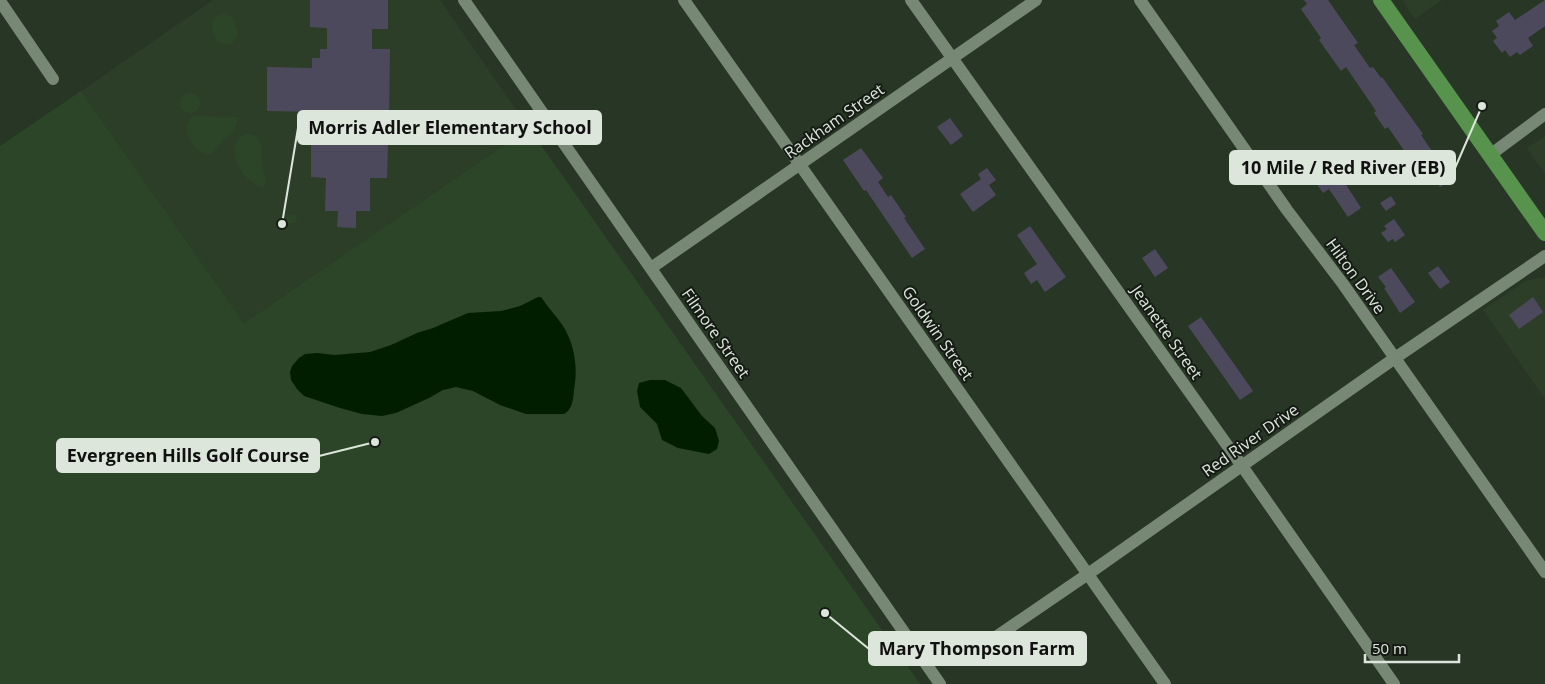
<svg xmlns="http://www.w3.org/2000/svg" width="1545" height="684" font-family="'Open Sans',sans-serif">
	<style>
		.built { fill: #2c3e28 }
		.green { fill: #2c4528 }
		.water { fill: #011f00 }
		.building { fill: #4d495d }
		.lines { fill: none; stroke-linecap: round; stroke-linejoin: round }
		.minor { stroke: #778874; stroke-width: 12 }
		.major { stroke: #58934e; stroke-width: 16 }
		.labels { text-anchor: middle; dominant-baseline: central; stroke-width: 4; stroke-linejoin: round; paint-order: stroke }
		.street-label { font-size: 16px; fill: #dde6db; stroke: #151b14 }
		.leader { fill: none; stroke: #dde6db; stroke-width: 2 }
		.callout-dot { fill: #dde6db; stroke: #151b14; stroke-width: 2 }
		.callout { fill: #dde6db; stroke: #dde6db; stroke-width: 2 }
		.callout-label { font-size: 18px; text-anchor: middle; font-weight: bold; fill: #111 }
	</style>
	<rect width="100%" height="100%" fill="#283626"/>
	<g class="built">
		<path d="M 213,0 L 440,0 L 529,128 L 244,323 L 81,91 Z"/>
		<path d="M 1402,0 L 1442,0 L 1415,19 Z"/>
		<path d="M 1545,136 L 1545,174 L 1527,148 Z"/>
		<path d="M 1545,277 L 1545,399 L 1483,310 L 1525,281 Z"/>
	</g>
	<g class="green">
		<path d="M 225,14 L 233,18 L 238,33 L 235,40 L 229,45 L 219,43 C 211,32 206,16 225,14 Z"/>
		<path d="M 81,91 L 244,323 L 529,128 L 920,684 L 0,684 L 0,146 Z"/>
		<circle cx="190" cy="103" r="10"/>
		<path d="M 193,116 L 237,117 L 237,122 L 233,133 L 225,138 L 212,153 L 207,155 C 193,149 178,129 193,116 Z"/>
		<path d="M 246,134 C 266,134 261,153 262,165 C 262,171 265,175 266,181 L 263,187 C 242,184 221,144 246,134 Z"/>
		<path d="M 286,215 L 297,215 L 296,223 L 286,224 L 284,223 Z"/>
	</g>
	<g class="water">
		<path d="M 538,297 L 541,297 L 544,301 C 550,310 557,317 563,326 C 575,345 578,368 574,390 C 573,399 573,409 564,414 L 526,414 L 500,405 L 473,391 L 456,387 L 443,390 L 429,398 L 396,413 L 382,416 L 362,414 L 340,408 L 304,396 L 297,389 L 291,380 L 290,372 L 292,366 L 299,358 L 305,354 L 317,353 L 334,355 L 370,352 L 391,345 L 417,333 L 433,328 L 468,313 L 501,311 L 520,306 Z"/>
		<path d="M 650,380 L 665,380 L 681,388 L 702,416 L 715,428 L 719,441 L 717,449 L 709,454 L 678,448 L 662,440 L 657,424 L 640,407 L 637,391 L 639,383 Z"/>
	</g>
	<g class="building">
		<path d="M 310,0 L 388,0 L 388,29 L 372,29 L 372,49 L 390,49 L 389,122 L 371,122 L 371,143 L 388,143 L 387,178 L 370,178 L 370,211 L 356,211 L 356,228 L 337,227 L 338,211 L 325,211 L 326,178 L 311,177 L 311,142 L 326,142 L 326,119 L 319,119 L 319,112 L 267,111 L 267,67 L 312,68 L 312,58 L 320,58 L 320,49 L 327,49 L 327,28 L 310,27 Z"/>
		<path d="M 1304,0 L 1328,0 L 1358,43 L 1354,45 L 1370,68 L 1373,67 L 1381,78 L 1382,77 L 1423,134 L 1421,135 L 1451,179 L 1449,181 L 1440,187 L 1426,167 L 1422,169 L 1418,162 L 1414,165 L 1388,127 L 1385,129 L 1374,113 L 1376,111 L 1346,67 L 1341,71 L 1319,40 L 1321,38 L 1301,9 L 1307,4 Z"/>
		<path d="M 1545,0 L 1545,26 L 1528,38 L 1533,46 L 1520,55 L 1517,52 L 1510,57 L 1505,50 L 1502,53 L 1493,41 L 1497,38 L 1492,31 L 1499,26 L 1496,21 L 1509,12 L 1515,20 Z"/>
		<path d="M 950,118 L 963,136 L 951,145 L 937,127 Z"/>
		<path d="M 861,148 L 883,178 L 878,182 L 888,197 L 891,195 L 906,217 L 904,218 L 925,249 L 912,258 L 866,190 L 864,191 L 843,160 Z"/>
		<path d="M 1321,162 L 1327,171 L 1334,166 L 1361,208 L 1348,217 L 1329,189 L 1323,193 L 1314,180 L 1316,178 L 1310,169 Z"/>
		<path d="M 1372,165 L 1380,177 L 1369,185 L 1361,172 Z"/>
		<path d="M 987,168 L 996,180 L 989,185 L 996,195 L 973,212 L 960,194 L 981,179 L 978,174 Z"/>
		<path d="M 1391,196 L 1396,204 L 1386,211 L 1380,203 Z"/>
		<path d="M 1394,219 L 1405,235 L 1395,242 L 1393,239 L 1388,242 L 1381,233 L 1387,229 L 1384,226 Z"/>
		<path d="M 1030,226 L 1066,277 L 1045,292 L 1037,280 L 1031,284 L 1024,273 L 1037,264 L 1017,235 Z"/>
		<path d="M 1155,249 L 1168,268 L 1155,277 L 1142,258 Z"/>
		<path d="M 1438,266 L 1450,282 L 1440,289 L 1428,273 Z"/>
		<path d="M 1391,268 L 1415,302 L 1400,313 L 1384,288 L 1386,287 L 1378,277 Z"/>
		<path d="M 1533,297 L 1543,312 L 1519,329 L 1509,315 Z"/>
		<path d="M 1201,317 L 1253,391 L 1240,400 L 1188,326 Z"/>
	</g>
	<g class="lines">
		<g class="minor">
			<path d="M 464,0 L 940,684"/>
			<path d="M 684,0 L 1165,684"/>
			<path d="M 911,0 L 1242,466 L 1394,684"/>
			<path d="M 1140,0 L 1287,210 L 1343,284 L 1545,572"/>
			<path d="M 0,1 L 53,79"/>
			<path d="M 1490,155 L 1545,114"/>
			<path d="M 651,268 L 1036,0"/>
			<path d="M 974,652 L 1088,574 L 1395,358 L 1545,256"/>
		</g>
		<path class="major" d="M 1381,0 L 1545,233"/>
	</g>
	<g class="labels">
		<g class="street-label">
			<text transform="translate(834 121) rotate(-35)">Rackham Street</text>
			<text transform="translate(1356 276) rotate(54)">Hilton Drive</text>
			<text transform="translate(1167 332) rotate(55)">Jeanette Street</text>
			<text transform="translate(716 333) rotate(55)">Filmore Street</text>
			<text transform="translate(938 333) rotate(55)">Goldwin Street</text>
			<text transform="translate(1250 440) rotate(-35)">Red River Drive</text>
		</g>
	</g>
	<path class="leader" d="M282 224L298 128M1482 106L1455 168M375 442L319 456M825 613L869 649"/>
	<g class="callout-dot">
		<circle cx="282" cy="224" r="5"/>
		<circle cx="1482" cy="106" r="5"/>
		<circle cx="375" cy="442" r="5"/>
		<circle cx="825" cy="613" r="5"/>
	</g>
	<g class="callout">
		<rect x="298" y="111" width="303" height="33" rx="5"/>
		<rect x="1230" y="151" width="225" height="33" rx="5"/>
		<rect x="57" y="439" width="262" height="33" rx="5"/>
		<rect x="869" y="632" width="217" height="33" rx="5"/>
	</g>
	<g class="callout-label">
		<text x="450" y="134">Morris Adler Elementary School</text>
		<text x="1343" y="174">10 Mile / Red River (EB)</text>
		<text x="188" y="462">Evergreen Hills Golf Course</text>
		<text x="977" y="655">Mary Thompson Farm</text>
	</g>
	<path d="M1365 654v8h94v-8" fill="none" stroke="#dde6db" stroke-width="2.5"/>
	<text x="1372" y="654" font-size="15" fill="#dde6db" stroke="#151b14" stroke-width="4" paint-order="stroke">50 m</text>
</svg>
